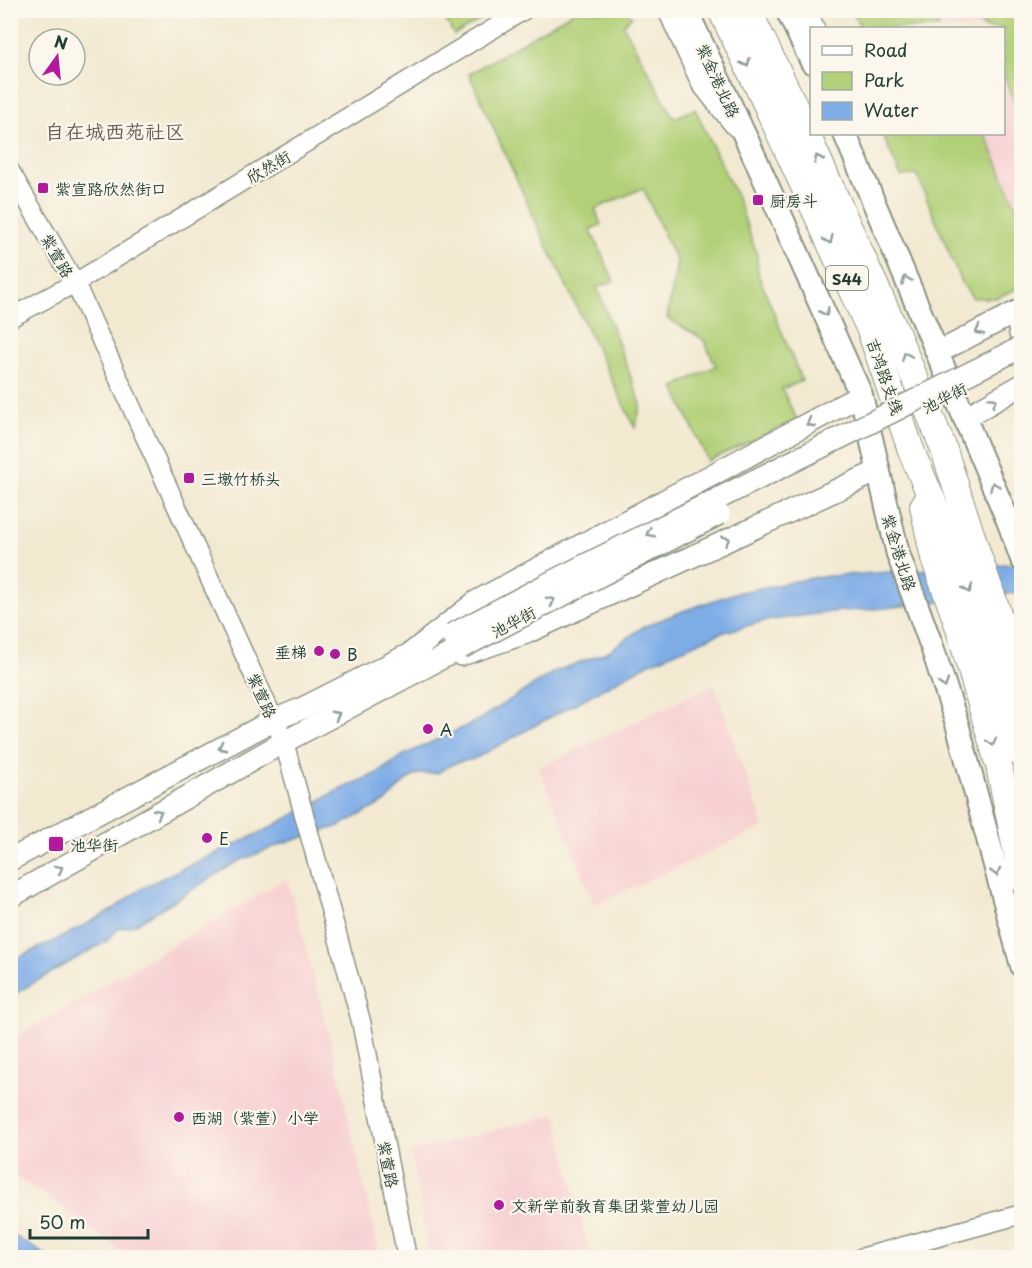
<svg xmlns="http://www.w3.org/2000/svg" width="1032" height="1268" font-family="'Playpen Sans','LXGW WenKai TC',sans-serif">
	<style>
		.built { fill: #f7cfd1 }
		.green { fill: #b1d077; stroke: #688656; stroke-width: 1.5 }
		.water { fill: #7dace7; stroke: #4e748e; stroke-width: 1.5 }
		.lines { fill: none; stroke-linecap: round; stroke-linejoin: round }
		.tertiary-casing { stroke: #899382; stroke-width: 21 }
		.secondary-casing { stroke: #899382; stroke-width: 24 }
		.primary-casing { stroke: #899382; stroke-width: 26 }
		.motorway-casing { stroke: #899382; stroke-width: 28 }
		.tertiary { stroke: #fff; stroke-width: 18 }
		.secondary { stroke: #fff; stroke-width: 21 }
		.primary { stroke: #fff; stroke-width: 22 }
		.motorway { stroke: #fff; stroke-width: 26 }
		.secondary-bridge-casing { stroke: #899382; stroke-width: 24; stroke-linecap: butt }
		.secondary-bridge { stroke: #fff; stroke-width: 21 }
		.oneway { stroke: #8f9e9a }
		.poi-dot { fill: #b5179e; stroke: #fbf7ec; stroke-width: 2 }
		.labels { text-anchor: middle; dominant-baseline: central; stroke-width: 4.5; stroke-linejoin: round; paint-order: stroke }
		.shield { fill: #fbf7ec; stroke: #61756b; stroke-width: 1.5 }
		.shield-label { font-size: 15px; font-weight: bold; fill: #1f3d34 }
		.street-label { font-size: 16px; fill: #1f3d34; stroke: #fbf7ec }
		.poi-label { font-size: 16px; fill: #1f3d34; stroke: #fbf7ec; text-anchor: start }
		.quarter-label { font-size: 20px; fill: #685d55; stroke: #fbf7ec }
	</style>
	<rect width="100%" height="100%" fill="#fbf7ec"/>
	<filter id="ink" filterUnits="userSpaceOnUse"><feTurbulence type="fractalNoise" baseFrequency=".0167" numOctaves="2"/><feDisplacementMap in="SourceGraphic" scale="12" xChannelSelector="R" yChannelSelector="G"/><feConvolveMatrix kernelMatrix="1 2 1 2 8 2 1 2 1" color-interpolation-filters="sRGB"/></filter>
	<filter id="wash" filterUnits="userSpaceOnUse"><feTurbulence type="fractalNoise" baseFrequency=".008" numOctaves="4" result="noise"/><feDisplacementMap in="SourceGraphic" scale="24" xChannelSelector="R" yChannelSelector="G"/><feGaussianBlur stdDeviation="1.35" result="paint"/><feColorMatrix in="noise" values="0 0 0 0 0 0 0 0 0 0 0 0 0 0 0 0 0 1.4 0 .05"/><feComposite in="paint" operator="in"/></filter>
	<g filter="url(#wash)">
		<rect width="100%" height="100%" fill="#f3e9d1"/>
		<g class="built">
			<path d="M 931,11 L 1021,11 L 1021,218 L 985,134 L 1004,134 L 1004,28 L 939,28 Z"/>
			<path d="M 714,684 L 764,827 L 595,905 L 539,768 Z"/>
			<path d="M 287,878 L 336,1061 L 380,1257 L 128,1257 L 63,1208 L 11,1173 L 11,1040 Z"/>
			<path d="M 556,1114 L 590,1257 L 430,1257 L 411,1152 Z"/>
		</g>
		<g class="green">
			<path d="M 441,11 L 495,11 L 454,35 Z"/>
			<path d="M 575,11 L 626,11 L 632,16 L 623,25 L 674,118 L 695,109 L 738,200 L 757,255 L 758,274 L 802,381 L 782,389 L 797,420 L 708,461 L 674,387 L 716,366 L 703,339 L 667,318 L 677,263 L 643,188 L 595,209 L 601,225 L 590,229 L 614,281 L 597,287 L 641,404 L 635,428 L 540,231 L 469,74 Z"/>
			<path d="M 852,11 L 931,11 L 939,28 L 861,28 Z"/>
			<path d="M 1004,11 L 1021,11 L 1021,117 L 1004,75 L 1004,28 L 984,28 L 980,21 Z"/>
			<path d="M 882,134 L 985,134 L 1021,218 L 1021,287 L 996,298 L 973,298 L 961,282 L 917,175 L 901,176 Z"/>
		</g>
		<g class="water">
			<path d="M 1021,563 L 1021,592 L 886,608 L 831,612 L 765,621 L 718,634 L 648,664 L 474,759 L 455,763 L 437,773 L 418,774 L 405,781 L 387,801 L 339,826 L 281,844 L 237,862 L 136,924 L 118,929 L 107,941 L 21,990 L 11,998 L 11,961 L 66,935 L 112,910 L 141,889 L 168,875 L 262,832 L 337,791 L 377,773 L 404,755 L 475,722 L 554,672 L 607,652 L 643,627 L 683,611 L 735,593 L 817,577 Z"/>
			<path d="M 11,1236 L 16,1237 L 49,1257 L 11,1257 Z"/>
		</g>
	</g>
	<g filter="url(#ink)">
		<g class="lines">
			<g class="tertiary-casing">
				<g id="tertiary">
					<path d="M 667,10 L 701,84 L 735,127"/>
					<path d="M 807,10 L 815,28"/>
					<path d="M 10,171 L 75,283 L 284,742 L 361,1021 L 407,1258"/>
					<path d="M 10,318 L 75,283 L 524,10"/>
					<path d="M 861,1258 L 1022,1214"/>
				</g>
			</g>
			<g class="secondary-casing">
				<g id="secondary">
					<path d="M 1022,324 L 1019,328 L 1022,342"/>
					<path d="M 937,353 L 1022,309"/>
					<path d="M 964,418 L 1022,385"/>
					<path d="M 410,654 L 477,601 L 861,395"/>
					<path d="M 461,655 L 526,633 L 878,471"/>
					<path d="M 10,860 L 274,720 L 303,708 L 420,649"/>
					<path d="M 10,897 L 284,742 L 461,648"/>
				</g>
			</g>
			<g class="primary-casing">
				<g id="primary">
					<path d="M 686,10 L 751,149 L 861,395 L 898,554 L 932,647 L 958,727 L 1022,966"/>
					<path d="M 787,10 L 812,62"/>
					<path d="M 845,134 L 1009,523 L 1022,559"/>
				</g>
			</g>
			<g class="motorway-casing">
				<g id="motorway">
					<path d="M 721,10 L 766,104 L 870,330 L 912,453 L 955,553 L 1022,755"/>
					<path d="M 748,10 L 792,101 L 895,330 L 943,447 L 976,549 L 1001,622 L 1022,691"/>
					<path d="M 923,506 L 934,558 L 958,625 L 999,766 L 1022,879"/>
				</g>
			</g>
			<use href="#tertiary" class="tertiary"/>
			<use href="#secondary" class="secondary"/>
			<use href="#primary" class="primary"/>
			<use href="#motorway" class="motorway"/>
			<g class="secondary-bridge-casing">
				<g id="secondary-bridge">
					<path d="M 451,635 L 553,581 L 1022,347"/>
					<path d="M 461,648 L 719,514"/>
				</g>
			</g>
			<use href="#secondary-bridge" class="secondary-bridge"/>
		</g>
		<defs><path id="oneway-chevron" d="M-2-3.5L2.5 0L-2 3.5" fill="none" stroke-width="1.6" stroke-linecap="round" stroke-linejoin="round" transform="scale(1.5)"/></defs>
		<g class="oneway">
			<use href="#oneway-chevron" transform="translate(746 63) rotate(64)"/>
			<use href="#oneway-chevron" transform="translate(818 159) rotate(-114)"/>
			<use href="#oneway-chevron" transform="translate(829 240) rotate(65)"/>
			<use href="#oneway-chevron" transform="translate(906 280) rotate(-113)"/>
			<use href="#oneway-chevron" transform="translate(825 312) rotate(66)"/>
			<use href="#oneway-chevron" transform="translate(979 331) rotate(152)"/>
			<use href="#oneway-chevron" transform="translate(906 356) rotate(-112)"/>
			<use href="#oneway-chevron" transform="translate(993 401) rotate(-30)"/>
			<use href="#oneway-chevron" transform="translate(810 423) rotate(152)"/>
			<use href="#oneway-chevron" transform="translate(994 486) rotate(-113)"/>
			<use href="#oneway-chevron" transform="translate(650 533) rotate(154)"/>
			<use href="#oneway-chevron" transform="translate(726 540) rotate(-25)"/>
			<use href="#oneway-chevron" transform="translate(968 589) rotate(71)"/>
			<use href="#oneway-chevron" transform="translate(551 601) rotate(-28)"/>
			<use href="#oneway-chevron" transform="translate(944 684) rotate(72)"/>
			<use href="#oneway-chevron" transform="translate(336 715) rotate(-28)"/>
			<use href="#oneway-chevron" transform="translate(992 742) rotate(74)"/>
			<use href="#oneway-chevron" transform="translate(222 747) rotate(152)"/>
			<use href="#oneway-chevron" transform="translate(158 813) rotate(-29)"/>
			<use href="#oneway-chevron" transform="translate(59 869) rotate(-29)"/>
			<use href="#oneway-chevron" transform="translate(996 872) rotate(75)"/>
		</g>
	</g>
	<g class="poi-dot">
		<rect x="37" y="182" width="12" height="12" rx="3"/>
		<rect x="752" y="194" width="12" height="12" rx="3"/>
		<rect x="183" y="472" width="12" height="12" rx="3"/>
		<circle cx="319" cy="651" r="6"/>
		<circle cx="335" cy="654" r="6"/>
		<circle cx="428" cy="729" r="6"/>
		<circle cx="207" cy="838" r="6"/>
		<rect x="48" y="836" width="16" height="16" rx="3"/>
		<circle cx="179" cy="1117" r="6"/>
		<circle cx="499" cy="1205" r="6"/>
	</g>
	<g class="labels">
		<rect class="shield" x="826" y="266" width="42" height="24" rx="4.5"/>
		<g class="shield-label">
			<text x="847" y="278">S44</text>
		</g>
		<g class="street-label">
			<text transform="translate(719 80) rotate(65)">紫金港北路</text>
			<text transform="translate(268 166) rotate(-31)">欣然街</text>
			<text transform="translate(58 255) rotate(60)">紫萱路</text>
			<text transform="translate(886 376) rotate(71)">吉鸿路支线</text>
			<text transform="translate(944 397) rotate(-27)">池华街</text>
			<text transform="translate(900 552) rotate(73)">紫金港北路</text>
			<text transform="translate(513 621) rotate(-28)">池华街</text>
			<text transform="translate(263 695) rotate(66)">紫萱路</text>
			<text transform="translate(389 1164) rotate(79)">紫萱路</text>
		</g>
		<g class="poi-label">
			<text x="55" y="188">紫宣路欣然街口</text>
			<text x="770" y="200">厨房斗</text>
			<text x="201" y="478">三墩竹桥头</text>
			<text x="307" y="651" text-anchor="end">垂梯</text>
			<text x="347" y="654">B</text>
			<text x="440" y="729">A</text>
			<text x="219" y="838">E</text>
			<text x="70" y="844">池华街</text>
			<text x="191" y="1117">西湖（紫萱）小学</text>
			<text x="511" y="1205">文新学前教育集团紫萱幼儿园</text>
		</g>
		<g class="quarter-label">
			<text x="115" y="131">自在城西苑社区</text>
		</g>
	</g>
	<rect width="1032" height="1268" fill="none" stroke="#fbf7ec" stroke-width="36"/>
	<rect x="810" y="27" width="195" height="108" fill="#fbf7ec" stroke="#a3ada2" stroke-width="1.5"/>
	<rect x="822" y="46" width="30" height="9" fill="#ffffff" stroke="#a3ada2" stroke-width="1.5"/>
	<text x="864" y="57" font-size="18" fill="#1f3d34">Road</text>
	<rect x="822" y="72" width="30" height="18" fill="#b1d077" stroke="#a3ada2" stroke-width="1.5"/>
	<text x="864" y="87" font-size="18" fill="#1f3d34">Park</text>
	<rect x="822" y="102" width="30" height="18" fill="#7dace7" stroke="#a3ada2" stroke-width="1.5"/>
	<text x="864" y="117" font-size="18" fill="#1f3d34">Water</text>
	<g transform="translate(57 57) rotate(15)"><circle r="28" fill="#fbf7ec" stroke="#a3ada2" stroke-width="1.5"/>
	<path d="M0-4.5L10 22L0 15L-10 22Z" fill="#b5179e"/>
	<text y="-9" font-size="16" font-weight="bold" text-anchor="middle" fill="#1f3d34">N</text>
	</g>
	<path d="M30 1229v9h118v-9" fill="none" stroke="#1f3d34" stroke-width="3"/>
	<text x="39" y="1229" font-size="18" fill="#1f3d34" stroke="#fbf7ec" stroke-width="4.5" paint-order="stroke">50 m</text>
</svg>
